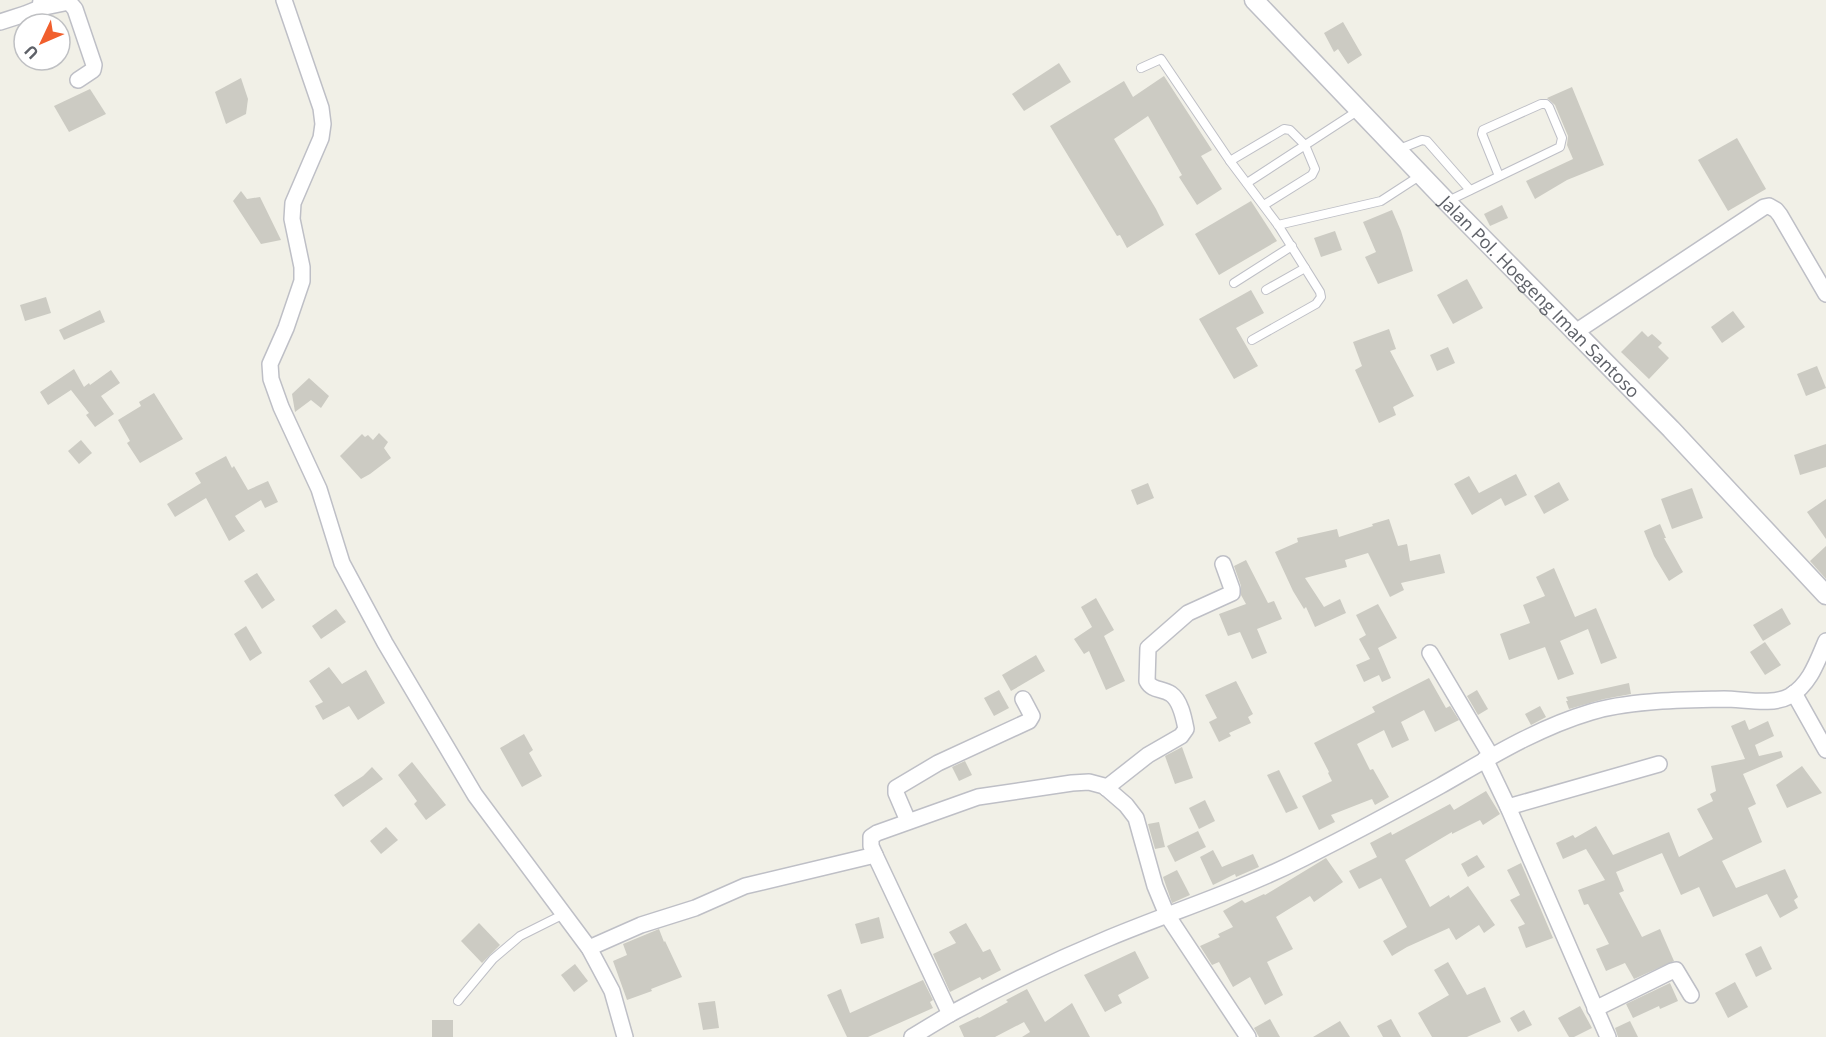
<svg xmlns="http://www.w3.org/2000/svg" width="1826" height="1037" font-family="'Open Sans',sans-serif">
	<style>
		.building { fill: #cccbc3 }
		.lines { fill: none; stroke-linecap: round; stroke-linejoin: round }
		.service-casing { stroke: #bebfc6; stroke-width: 10 }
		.minor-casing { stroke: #bebfc6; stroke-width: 18 }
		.tertiary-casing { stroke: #bebfc6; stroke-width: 21 }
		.service { stroke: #fff; stroke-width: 8 }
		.minor { stroke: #fff; stroke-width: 15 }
		.tertiary { stroke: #fff; stroke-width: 18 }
		.labels { text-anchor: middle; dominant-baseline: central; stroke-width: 6; stroke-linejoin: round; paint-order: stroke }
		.street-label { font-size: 18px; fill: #5e6168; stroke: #fff }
	</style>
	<rect width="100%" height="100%" fill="#f1f0e7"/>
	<g class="building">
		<path d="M 1343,22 L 1362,55 L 1348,64 L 1338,49 L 1334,52 L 1324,33 Z"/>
		<path d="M 1059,63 L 1071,82 L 1024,111 L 1012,94 Z"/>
		<path d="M 1164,76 L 1212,150 L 1201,156 L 1222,189 L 1197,205 L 1179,177 L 1182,175 L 1148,116 L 1114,139 L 1156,209 L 1164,225 L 1127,248 L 1120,235 L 1117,236 L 1050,126 L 1124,81 L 1133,97 Z"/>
		<path d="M 241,78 L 248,99 L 246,114 L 226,124 L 215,92 Z"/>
		<path d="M 1572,87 L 1604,165 L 1567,180 L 1535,199 L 1526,181 L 1573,159 L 1567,145 L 1568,136 L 1555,105 L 1547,98 Z"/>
		<path d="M 90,89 L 106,114 L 69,132 L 54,106 Z"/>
		<path d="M 1737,138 L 1766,189 L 1728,211 L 1698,160 Z"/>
		<path d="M 241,191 L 247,199 L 260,197 L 281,240 L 261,244 L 233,201 Z"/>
		<path d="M 1251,201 L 1277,241 L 1219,275 L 1195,234 Z"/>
		<path d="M 1502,205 L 1508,218 L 1490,226 L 1484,214 Z"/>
		<path d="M 1392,210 L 1401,231 L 1413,271 L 1378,284 L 1365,257 L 1376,252 L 1363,222 Z"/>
		<path d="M 1335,231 L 1342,250 L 1321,257 L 1314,238 Z"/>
		<path d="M 1467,279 L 1483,308 L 1453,324 L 1437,295 Z"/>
		<path d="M 1251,290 L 1264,313 L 1236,328 L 1258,366 L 1234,379 L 1199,319 Z"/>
		<path d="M 46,297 L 51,313 L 25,321 L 20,305 Z"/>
		<path d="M 100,310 L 105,322 L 64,340 L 59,330 Z"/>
		<path d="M 1733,311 L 1745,327 L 1722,343 L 1711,327 Z"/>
		<path d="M 1389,329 L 1396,349 L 1390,351 L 1414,396 L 1393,407 L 1396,415 L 1379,423 L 1355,370 L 1362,366 L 1353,342 Z"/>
		<path d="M 1642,331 L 1648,337 L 1652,334 L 1662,343 L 1658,347 L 1669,358 L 1649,379 L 1621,352 Z"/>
		<path d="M 1448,347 L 1455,363 L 1437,371 L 1430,355 Z"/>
		<path d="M 1817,366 L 1826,388 L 1806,396 L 1797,374 Z"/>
		<path d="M 74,369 L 84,387 L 89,383 L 90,385 L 111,370 L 120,383 L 101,396 L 114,414 L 95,427 L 86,415 L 89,413 L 71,390 L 48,405 L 40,392 Z"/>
		<path d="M 309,378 L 329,396 L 321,408 L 311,400 L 295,412 L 292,394 Z"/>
		<path d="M 154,393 L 183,439 L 140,463 L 127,443 L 130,441 L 118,420 L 141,406 L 139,402 Z"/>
		<path d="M 379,433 L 388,442 L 384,448 L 391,458 L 370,474 L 361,479 L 340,456 L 362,434 L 365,437 L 368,435 L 373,440 Z"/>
		<path d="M 81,440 L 92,453 L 79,464 L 68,451 Z"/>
		<path d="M 1826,444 L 1826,467 L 1800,475 L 1794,455 Z"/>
		<path d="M 226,456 L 232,468 L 234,466 L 248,490 L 268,481 L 278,502 L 265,508 L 261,500 L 235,516 L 245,531 L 229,541 L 206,498 L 175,517 L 167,504 L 201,483 L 195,473 Z"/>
		<path d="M 1516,474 L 1527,495 L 1505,506 L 1501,498 L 1472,515 L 1454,484 L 1469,476 L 1479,493 Z"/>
		<path d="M 1559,482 L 1569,500 L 1544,514 L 1534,496 Z"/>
		<path d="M 1148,483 L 1154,498 L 1137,505 L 1131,490 Z"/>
		<path d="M 1692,488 L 1703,518 L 1672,529 L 1661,499 Z"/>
		<path d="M 1826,499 L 1826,539 L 1807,512 Z"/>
		<path d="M 1389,519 L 1398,546 L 1407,544 L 1410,561 L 1440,554 L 1445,573 L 1401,583 L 1404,590 L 1390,597 L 1368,553 L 1345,560 L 1347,567 L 1305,578 L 1324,607 L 1340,599 L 1346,613 L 1315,627 L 1306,607 L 1304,609 L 1293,591 L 1275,552 L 1298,542 L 1297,538 L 1337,529 L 1339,537 L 1373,526 L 1372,524 Z"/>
		<path d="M 1660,524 L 1666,538 L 1664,538 L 1683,572 L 1669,581 L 1654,556 L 1644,531 Z"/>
		<path d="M 1826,546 L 1826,579 L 1810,561 Z"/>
		<path d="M 1246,560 L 1268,603 L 1274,601 L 1282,619 L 1257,629 L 1267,653 L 1252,659 L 1240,632 L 1228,636 L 1219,614 L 1246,604 L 1241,595 L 1241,586 L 1234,566 Z"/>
		<path d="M 1554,568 L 1575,617 L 1596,608 L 1617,658 L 1601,664 L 1588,629 L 1560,641 L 1574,674 L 1558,680 L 1545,647 L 1509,660 L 1500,634 L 1530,623 L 1523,605 L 1545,596 L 1536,577 Z"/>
		<path d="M 257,573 L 275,600 L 262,609 L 244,581 Z"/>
		<path d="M 1096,598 L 1114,630 L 1104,636 L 1125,681 L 1106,690 L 1089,651 L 1084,654 L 1074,639 L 1092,627 L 1081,607 Z"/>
		<path d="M 1378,604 L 1397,638 L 1378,648 L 1391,678 L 1382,682 L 1379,675 L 1364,682 L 1356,665 L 1370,659 L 1359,639 L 1366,635 L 1356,615 Z"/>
		<path d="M 1782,608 L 1791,624 L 1763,641 L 1753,625 Z"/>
		<path d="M 336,609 L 346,622 L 321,639 L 312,626 Z"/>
		<path d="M 246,626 L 262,653 L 250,661 L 234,634 Z"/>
		<path d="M 1765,642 L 1781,665 L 1765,675 L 1750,652 Z"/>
		<path d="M 1036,655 L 1045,671 L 1011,691 L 1002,675 Z"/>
		<path d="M 329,667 L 342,684 L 366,670 L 385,703 L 358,720 L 349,706 L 323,720 L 315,706 L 323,702 L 309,681 Z"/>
		<path d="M 1429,678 L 1446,708 L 1450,706 L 1459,720 L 1435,732 L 1424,710 L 1401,722 L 1409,740 L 1392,748 L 1384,730 L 1357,744 L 1370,770 L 1373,769 L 1389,797 L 1375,805 L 1372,799 L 1331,815 L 1335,822 L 1319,830 L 1302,796 L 1332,781 L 1328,773 L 1329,772 L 1314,743 L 1375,712 L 1372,707 Z"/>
		<path d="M 1236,681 L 1253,714 L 1248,717 L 1251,723 L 1229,733 L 1231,736 L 1219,742 L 1209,722 L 1217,718 L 1205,695 Z"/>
		<path d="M 1629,683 L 1631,694 L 1604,699 L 1569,709 L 1566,701 L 1568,701 L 1566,697 Z"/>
		<path d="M 999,690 L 1009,708 L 994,716 L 984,698 Z"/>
		<path d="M 1477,690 L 1488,709 L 1478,715 L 1467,696 Z"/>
		<path d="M 1540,706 L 1546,717 L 1531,725 L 1525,714 Z"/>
		<path d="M 1745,720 L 1749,730 L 1768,721 L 1774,736 L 1755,745 L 1759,756 L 1781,751 L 1783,757 L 1743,774 L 1756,804 L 1748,808 L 1762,842 L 1722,861 L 1736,888 L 1785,869 L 1798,897 L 1794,900 L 1798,908 L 1780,918 L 1767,894 L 1713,917 L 1699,887 L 1681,895 L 1662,853 L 1616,872 L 1624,891 L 1619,893 L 1642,937 L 1660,929 L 1674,961 L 1634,979 L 1625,963 L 1606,971 L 1596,949 L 1609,944 L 1588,904 L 1584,905 L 1578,890 L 1605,880 L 1586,849 L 1563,859 L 1556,843 L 1573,835 L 1575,838 L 1596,826 L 1613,855 L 1669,832 L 1679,857 L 1713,839 L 1697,809 L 1713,801 L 1710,794 L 1716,791 L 1711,766 L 1745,759 L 1731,726 Z"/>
		<path d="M 524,734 L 533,750 L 529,753 L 542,776 L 522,787 L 500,748 Z"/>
		<path d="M 1182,747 L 1193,778 L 1175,784 L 1165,756 Z"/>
		<path d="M 965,761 L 972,775 L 959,781 L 952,767 Z"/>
		<path d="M 412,762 L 446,805 L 426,820 L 414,804 L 417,801 L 398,775 Z"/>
		<path d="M 1802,766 L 1822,793 L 1787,808 L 1776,785 Z"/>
		<path d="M 372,767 L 383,779 L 343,807 L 334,795 L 363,776 Z"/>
		<path d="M 1279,770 L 1298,808 L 1286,813 L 1267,775 Z"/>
		<path d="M 1486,791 L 1500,814 L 1483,825 L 1480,820 L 1452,834 L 1452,832 L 1405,860 L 1430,907 L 1449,895 L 1450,898 L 1468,886 L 1495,925 L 1484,933 L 1479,925 L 1456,940 L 1449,928 L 1407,947 L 1392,956 L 1383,941 L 1407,927 L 1381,878 L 1359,889 L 1349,871 L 1377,857 L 1370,843 L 1391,832 L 1392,835 L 1450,804 L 1454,810 Z"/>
		<path d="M 1205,800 L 1215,821 L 1199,829 L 1189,808 Z"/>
		<path d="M 1159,822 L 1165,847 L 1155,849 L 1148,824 Z"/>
		<path d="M 386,827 L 398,840 L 381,854 L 370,841 Z"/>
		<path d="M 1198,831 L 1206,847 L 1175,862 L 1167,846 Z"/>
		<path d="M 1213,850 L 1222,867 L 1253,854 L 1259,867 L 1236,877 L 1235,874 L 1213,885 L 1200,857 Z"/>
		<path d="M 1477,855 L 1485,867 L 1468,877 L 1461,864 Z"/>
		<path d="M 1326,858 L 1343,882 L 1314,902 L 1310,896 L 1276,917 L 1293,949 L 1267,962 L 1283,995 L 1265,1005 L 1250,977 L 1233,987 L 1219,962 L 1212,965 L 1200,946 L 1220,937 L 1218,934 L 1233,927 L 1223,911 L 1242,900 L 1245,903 L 1264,894 L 1265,895 Z"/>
		<path d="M 1521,863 L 1553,938 L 1526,948 L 1518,927 L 1525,924 L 1510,900 L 1520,895 L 1507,870 Z"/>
		<path d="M 1177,870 L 1190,895 L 1172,903 L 1163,877 Z"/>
		<path d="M 879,917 L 884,938 L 861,944 L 855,924 Z"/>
		<path d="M 479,923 L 500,945 L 482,963 L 461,941 Z"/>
		<path d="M 966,923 L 983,952 L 990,949 L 1001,970 L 982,980 L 980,977 L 950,992 L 933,954 L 956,943 L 949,932 Z"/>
		<path d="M 659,929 L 664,942 L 665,941 L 682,977 L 651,989 L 652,991 L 627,1000 L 613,961 L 627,955 L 623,944 Z"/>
		<path d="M 1761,946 L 1772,969 L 1756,977 L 1745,954 Z"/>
		<path d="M 1135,951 L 1149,978 L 1118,995 L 1122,1003 L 1105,1012 L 1084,975 Z"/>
		<path d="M 1448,962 L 1467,995 L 1485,987 L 1501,1022 L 1467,1037 L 1432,1037 L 1418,1013 L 1449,995 L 1434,970 Z"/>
		<path d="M 575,964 L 588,981 L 574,992 L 561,975 Z"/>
		<path d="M 923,980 L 933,1000 L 930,1002 L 933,1008 L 868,1037 L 847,1037 L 827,995 L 841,989 L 850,1013 Z"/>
		<path d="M 1735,982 L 1748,1007 L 1728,1018 L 1715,993 Z"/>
		<path d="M 1670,983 L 1678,1001 L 1660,1009 L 1659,1006 L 1633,1018 L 1626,1004 Z"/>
		<path d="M 1027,989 L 1045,1022 L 1072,1003 L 1090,1037 L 1022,1037 L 1030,1032 L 1024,1022 L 995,1037 L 964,1037 L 959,1026 L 978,1017 L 979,1018 L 1008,1002 L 1006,1000 Z"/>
		<path d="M 715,1001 L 719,1028 L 703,1030 L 698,1003 Z"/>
		<path d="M 1580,1006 L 1592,1028 L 1574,1037 L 1569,1037 L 1558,1018 Z"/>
		<path d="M 1524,1010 L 1532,1025 L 1518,1032 L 1510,1018 Z"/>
		<path d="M 1270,1019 L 1280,1037 L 1259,1037 L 1254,1028 Z"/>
		<path d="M 1391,1019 L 1401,1037 L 1383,1037 L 1377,1026 Z"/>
		<rect x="432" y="1020" width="21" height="17"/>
		<path d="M 1340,1021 L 1350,1037 L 1313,1037 Z"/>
		<path d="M 1630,1021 L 1638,1037 L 1618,1037 L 1615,1028 Z"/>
	</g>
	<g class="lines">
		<g class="service-casing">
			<g id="service">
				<path d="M 1141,68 L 1161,59 L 1230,161 L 1278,225 L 1320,292 L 1321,297 L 1316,304 L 1252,340"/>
				<path d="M 1397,150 L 1422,140 L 1427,141 L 1470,190"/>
				<path d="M 1230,161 L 1284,129 L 1290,130 L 1305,145 L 1315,169 L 1312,175 L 1264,205"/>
				<path d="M 1247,183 L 1359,110"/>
				<path d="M 1448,201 L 1560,147 L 1562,138 L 1549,107 L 1546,104 L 1541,104 L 1483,130 L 1482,134 L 1499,176"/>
				<path d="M 1278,225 L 1381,201 L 1421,175"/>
				<path d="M 1234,283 L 1292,246"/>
				<path d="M 1266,290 L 1305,268"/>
				<path d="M 458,1001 L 493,959 L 520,936 L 564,914"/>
			</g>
		</g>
		<g class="minor-casing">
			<g id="minor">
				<path d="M 41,0 L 40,8 L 69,2 L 75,9 L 94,65 L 93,70 L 78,80"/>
				<path d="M 284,0 L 321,108 L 323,124 L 321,138 L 293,203 L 292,219 L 302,267 L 302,281 L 286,328 L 270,364 L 271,379 L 281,407 L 319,489 L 342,563 L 385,643 L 475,795 L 589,948 L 612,991 L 625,1037"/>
				<path d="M 0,22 L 25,14 L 40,8"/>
				<path d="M 1574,333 L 1764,207 L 1769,206 L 1776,210 L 1780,215 L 1826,294"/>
				<path d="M 1430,653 L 1491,756"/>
				<path d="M 1794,693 L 1826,750"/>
				<path d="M 1485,759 L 1508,807 L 1608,1037"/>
				<path d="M 1106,788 L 1148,755 L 1181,736 L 1186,729 C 1184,719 1181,701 1171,694 C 1162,688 1152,691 1147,681 L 1148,648 L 1188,613 L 1232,593 L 1232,589 L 1223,564"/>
				<path d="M 1508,807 L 1659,764"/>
				<path d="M 908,821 L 896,793 L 896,788 L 938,763 L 1029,721 L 1032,716 L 1023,699"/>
				<path d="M 875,855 L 871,846 L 871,837 L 877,833 L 978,797 L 1072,783 L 1089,782 L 1104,786 L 1126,805 L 1136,818 L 1155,886 L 1167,915 L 1248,1037"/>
				<path d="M 589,948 L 641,925 L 695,908 L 745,886 L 875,855 L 950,1014"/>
				<path d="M 1595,1009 L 1672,971 L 1676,970 L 1691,995"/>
				<path d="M 912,1037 C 925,1029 938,1021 952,1013 C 1002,986 1056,960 1109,938 C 1174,911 1241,890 1304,858 C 1350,835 1395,811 1440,786 C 1489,758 1537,728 1591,712 C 1629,700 1685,700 1724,699 C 1744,699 1772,706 1790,696 C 1810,684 1817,662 1826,641"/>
			</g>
		</g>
		<g class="tertiary-casing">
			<g id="tertiary">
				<path id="s1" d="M 1254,0 L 1447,202 L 1671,429 L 1826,595"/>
			</g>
		</g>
		<use href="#service" class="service"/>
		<use href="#minor" class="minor"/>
		<use href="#tertiary" class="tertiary"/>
	</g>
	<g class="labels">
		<g class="street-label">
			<text stroke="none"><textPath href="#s1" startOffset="412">Jalan Pol. Hoegeng Iman Santoso</textPath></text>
		</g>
	</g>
	<g transform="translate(42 42) rotate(226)"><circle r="28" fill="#ffffff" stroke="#bfc0c3" stroke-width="1.5"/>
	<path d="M0-4.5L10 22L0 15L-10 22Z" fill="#f15f2d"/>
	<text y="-9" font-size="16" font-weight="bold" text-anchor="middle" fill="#5e6168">U</text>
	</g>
</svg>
